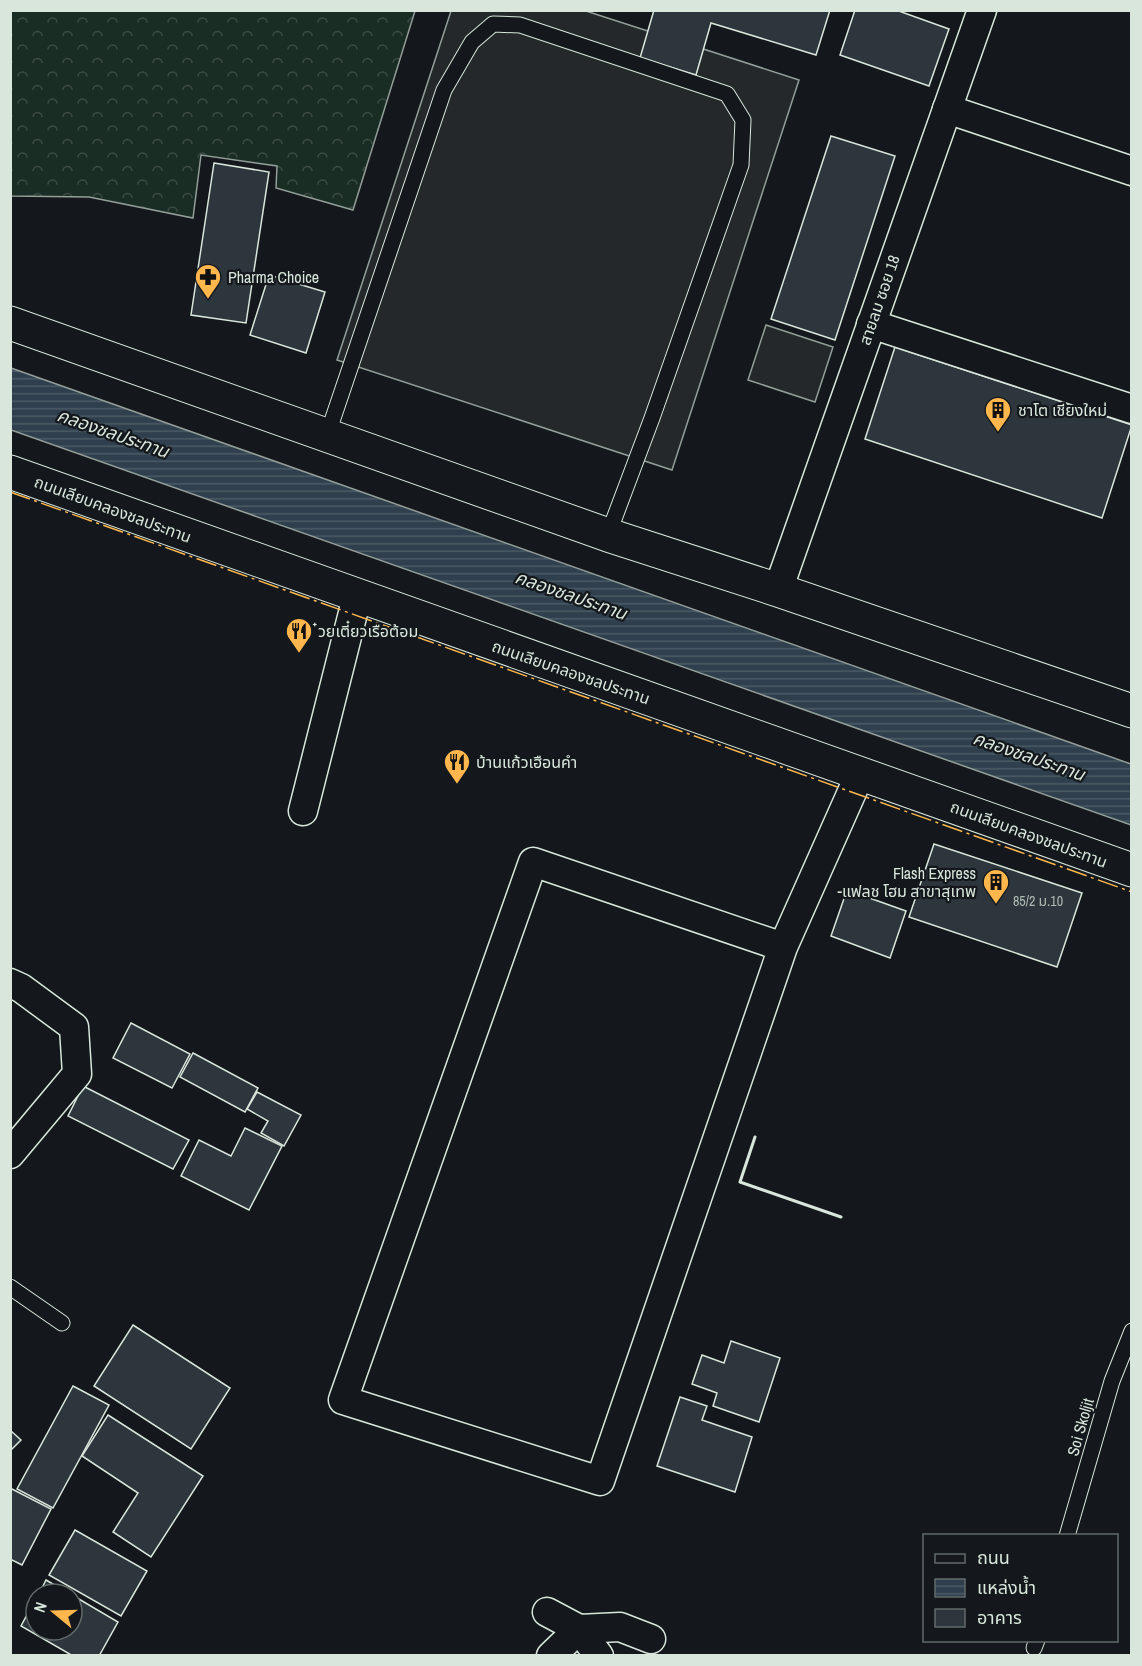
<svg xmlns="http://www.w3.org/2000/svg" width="1142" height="1666" font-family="'Archivo Narrow','Noto Sans Thai',sans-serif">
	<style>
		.forest { fill: url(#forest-crowns); stroke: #939e99; stroke-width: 1.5 }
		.parking { fill: #24282b; stroke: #939e99; stroke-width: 1.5 }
		.water { fill: url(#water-rules); stroke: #939e99; stroke-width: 1.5 }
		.building { fill: #2c363c; stroke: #d8e6dc; stroke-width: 1.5 }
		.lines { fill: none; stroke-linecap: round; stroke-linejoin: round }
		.service-casing { stroke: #d8e6dc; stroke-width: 17 }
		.minor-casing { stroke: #d8e6dc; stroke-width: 31 }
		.primary-casing { stroke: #d8e6dc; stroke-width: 35 }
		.service { stroke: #14181c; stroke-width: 15 }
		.minor { stroke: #14181c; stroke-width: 28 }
		.primary { stroke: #14181c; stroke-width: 33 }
		.wall { stroke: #d8e6dc; stroke-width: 3 }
		.power { stroke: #ffb74d; stroke-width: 1.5; stroke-dasharray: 21 4.5 3 4.5; stroke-linecap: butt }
		.labels { text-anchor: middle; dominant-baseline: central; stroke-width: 4.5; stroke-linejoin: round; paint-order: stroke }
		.number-label { font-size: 14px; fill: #adbab4 }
		.poi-label { font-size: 16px; fill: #d8e6dc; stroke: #14181c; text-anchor: start }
		.street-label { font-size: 16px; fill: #d8e6dc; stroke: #14181c }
		.water-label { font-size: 18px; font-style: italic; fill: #d8e6dc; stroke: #14181c }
	</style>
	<defs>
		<pattern id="forest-crowns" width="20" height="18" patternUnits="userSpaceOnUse" patternTransform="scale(1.5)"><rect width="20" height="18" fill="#1a2d24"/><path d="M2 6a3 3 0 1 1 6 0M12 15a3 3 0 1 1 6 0" fill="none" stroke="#3b4b43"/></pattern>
		<pattern id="water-rules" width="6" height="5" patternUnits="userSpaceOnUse" patternTransform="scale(1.5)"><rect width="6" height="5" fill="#2f3f4d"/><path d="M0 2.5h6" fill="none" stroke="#4c5b66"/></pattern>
	</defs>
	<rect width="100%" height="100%" fill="#14181c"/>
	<path class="forest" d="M 11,10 L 415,10 L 415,11 L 353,210 L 276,188 L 277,166 L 201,155 L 193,218 L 89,197 L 11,196 Z"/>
	<g class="parking">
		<path d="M 451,11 L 586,11 L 799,80 L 672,470 L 337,360 Z"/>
		<path d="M 766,325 L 833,347 L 815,402 L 748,380 Z"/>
	</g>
	<path class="water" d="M 11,368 L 1131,764 L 1131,825 L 11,430 Z"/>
	<g class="building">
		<path d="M 654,10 L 830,10 L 816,55 L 711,23 L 696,75 L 640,58 Z"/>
		<path d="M 855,10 L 896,10 L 949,29 L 929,86 L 840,55 Z"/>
		<path d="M 831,136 L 895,156 L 835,340 L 771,319 Z"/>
		<path d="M 214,163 L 269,172 L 246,323 L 191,315 Z"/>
		<path d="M 269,275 L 325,292 L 306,353 L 250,335 Z"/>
		<path d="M 895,347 L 1132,425 L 1102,518 L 865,439 Z"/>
		<path d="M 934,844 L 1082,893 L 1057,967 L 909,917 Z"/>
		<path d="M 847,890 L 906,911 L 890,958 L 831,936 Z"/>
		<path d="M 131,1023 L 190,1054 L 172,1088 L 113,1058 Z"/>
		<path d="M 193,1053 L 258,1088 L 245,1112 L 180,1077 Z"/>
		<path d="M 83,1086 L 189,1140 L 173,1169 L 68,1116 Z"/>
		<path d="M 257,1092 L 301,1115 L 284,1146 L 261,1133 L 268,1121 L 247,1109 Z"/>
		<path d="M 245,1128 L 282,1146 L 249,1210 L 181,1176 L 199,1140 L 231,1156 Z"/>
		<path d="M 133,1325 L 230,1388 L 191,1449 L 94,1386 Z"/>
		<path d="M 731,1341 L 780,1358 L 759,1422 L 713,1406 L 717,1393 L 692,1384 L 702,1355 L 724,1363 Z"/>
		<path d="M 73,1386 L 109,1405 L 53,1508 L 17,1489 Z"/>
		<path d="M 680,1397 L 707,1406 L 702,1420 L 752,1437 L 735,1492 L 657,1466 Z"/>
		<path d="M 108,1415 L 203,1476 L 151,1557 L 113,1532 L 138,1493 L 82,1456 Z"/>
		<path d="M 10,1430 L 21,1440 L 10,1451 Z"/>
		<path d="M 10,1488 L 51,1509 L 22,1565 L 10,1559 Z"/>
		<path d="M 75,1530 L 147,1571 L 121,1616 L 49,1575 Z"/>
		<path d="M 46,1580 L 70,1594 L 39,1594 Z"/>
		<path d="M 72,1595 L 118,1622 L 99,1656 L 73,1656 L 21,1626 L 36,1598 L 36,1630 L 72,1630 Z"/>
	</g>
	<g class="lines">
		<g class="service-casing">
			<g id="service">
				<path d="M 327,436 L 444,90 L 472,42 L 493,24 L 520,25 L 727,94 L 743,120 L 741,165 L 652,418 L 608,535"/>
				<path d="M 10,1287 L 62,1323"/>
				<path d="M 1067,1536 L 1112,1381 L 1132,1331"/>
				<path d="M 1034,1648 L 1037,1640"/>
			</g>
		</g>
		<g class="minor-casing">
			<g id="minor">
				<path d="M 947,109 L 1132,171"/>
				<path d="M 871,324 L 1132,409"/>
				<path d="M 778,590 L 982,10"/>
				<path d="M 303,811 L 357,597"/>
				<path d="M 783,947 L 533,862 L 343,1400 L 600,1481 L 783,947 L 860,774"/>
				<path d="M 10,983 L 21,988 L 74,1027 L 77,1074 L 10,1154"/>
				<path d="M 547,1612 L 579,1629 L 599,1656"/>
				<path d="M 551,1656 L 579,1629 L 620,1627 L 651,1639"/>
			</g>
		</g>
		<g class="primary-casing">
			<g id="primary">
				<path d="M 10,323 L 608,535 L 778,590 L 1132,711"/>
				<path d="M 10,472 L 1132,870"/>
			</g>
		</g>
		<use href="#service" class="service"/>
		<use href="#minor" class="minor"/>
		<use href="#primary" class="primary"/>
		<path class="wall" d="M 755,1137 L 740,1182 L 841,1217"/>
		<path class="power" d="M 10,492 L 1132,892"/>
	</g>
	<defs>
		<g id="pharmacy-pin" transform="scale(1.35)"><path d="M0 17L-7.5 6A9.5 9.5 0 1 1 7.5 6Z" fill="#ffb74d" stroke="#14181c"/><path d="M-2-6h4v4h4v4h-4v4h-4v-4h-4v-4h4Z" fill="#111"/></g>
		<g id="building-pin" transform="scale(1.35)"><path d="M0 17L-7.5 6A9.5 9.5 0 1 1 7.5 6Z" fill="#ffb74d" stroke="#14181c"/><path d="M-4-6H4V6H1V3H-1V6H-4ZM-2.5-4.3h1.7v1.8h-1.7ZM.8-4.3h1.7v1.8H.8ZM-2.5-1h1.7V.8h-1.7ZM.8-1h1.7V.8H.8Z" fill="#111"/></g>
		<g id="restaurant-pin" transform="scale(1.35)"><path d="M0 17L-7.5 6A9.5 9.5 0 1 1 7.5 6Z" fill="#ffb74d" stroke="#14181c"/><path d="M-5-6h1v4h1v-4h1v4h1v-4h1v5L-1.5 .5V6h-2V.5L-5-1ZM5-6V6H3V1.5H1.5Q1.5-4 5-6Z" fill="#111"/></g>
	</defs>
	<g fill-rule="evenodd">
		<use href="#pharmacy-pin" x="208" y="277"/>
		<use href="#building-pin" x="998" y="410"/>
		<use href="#restaurant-pin" x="299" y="631"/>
		<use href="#restaurant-pin" x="457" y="762"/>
		<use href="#building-pin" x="996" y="882"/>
	</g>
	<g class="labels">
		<g class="number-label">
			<text x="1038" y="901">85/2 ม.10</text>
		</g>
		<g class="poi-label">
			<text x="228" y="277">Pharma Choice</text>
			<text x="1018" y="410">ชาโต เชียงใหม่</text>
			<text x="318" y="631">๋วยเตี๋ยวเรือต้อม</text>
			<text x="476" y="762">บ้านแก้วเฮือนคำ</text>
			<text x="976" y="873" text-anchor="end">Flash Express<tspan x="976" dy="18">-แฟลช โฮม สาขาสุเทพ</tspan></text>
		</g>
		<g class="street-label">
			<text transform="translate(879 300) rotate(-71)">สายลม ซอย 18</text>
			<text transform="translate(113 509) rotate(20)">ถนนเลียบคลองชลประทาน</text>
			<text transform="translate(571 672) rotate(19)">ถนนเลียบคลองชลประทาน</text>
			<text transform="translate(1029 834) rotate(20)">ถนนเลียบคลองชลประทาน</text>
			<text transform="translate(1080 1427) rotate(-74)">Soi Skoljit</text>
		</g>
		<g class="water-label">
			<text transform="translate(113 433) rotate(19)">คลองชลประทาน</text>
			<text transform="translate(571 595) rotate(19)">คลองชลประทาน</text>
			<text transform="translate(1029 756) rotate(19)">คลองชลประทาน</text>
		</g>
	</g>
	<rect width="1142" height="1666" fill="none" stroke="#d8e6dc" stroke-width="24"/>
	<rect x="923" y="1534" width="195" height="108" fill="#14181c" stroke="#626a69" stroke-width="1.5"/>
	<rect x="935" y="1554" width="30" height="9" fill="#14181c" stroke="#626a69" stroke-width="1.5"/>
	<text x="977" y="1564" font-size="18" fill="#d8e6dc">ถนน</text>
	<rect x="935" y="1579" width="30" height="18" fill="url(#water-rules)" stroke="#626a69" stroke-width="1.5"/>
	<text x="977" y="1594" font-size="18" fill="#d8e6dc">แหล่งน้ำ</text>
	<rect x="935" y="1609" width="30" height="18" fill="#2c363c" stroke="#626a69" stroke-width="1.5"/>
	<text x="977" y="1624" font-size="18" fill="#d8e6dc">อาคาร</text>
	<g transform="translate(54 1612) rotate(289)"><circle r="28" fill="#14181c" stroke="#626a69" stroke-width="1.5"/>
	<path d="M0-4.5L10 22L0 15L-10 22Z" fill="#ffb74d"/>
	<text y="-9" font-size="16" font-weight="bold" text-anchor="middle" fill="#d8e6dc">N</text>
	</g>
</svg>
